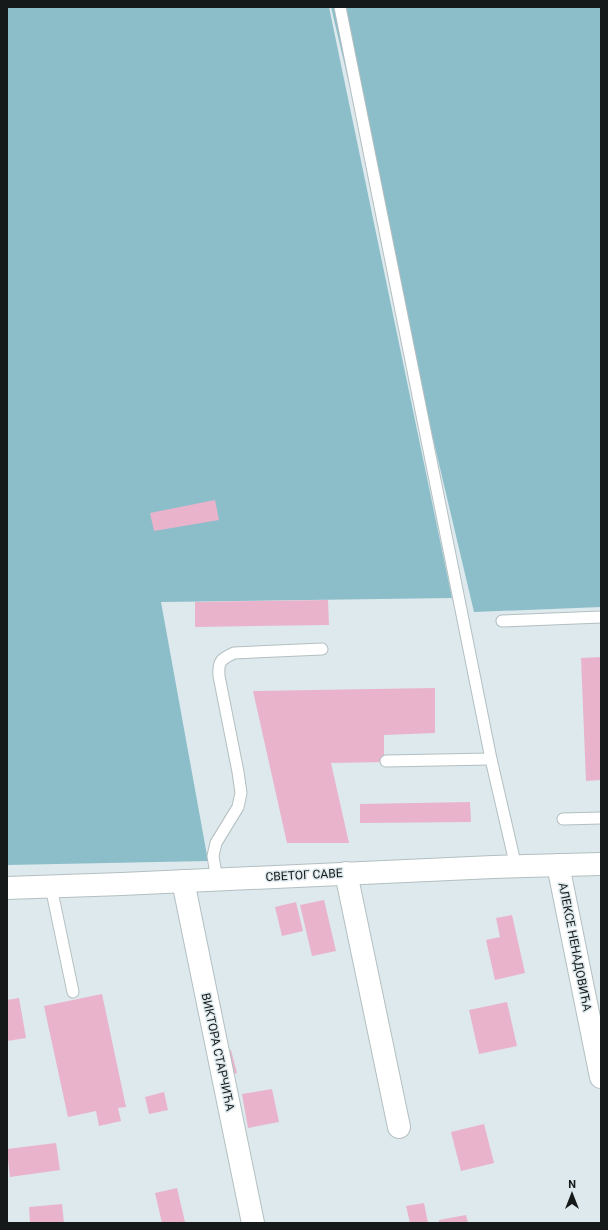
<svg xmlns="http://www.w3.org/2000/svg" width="608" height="1230" font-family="Roboto,sans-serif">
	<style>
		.green { fill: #8cbeca }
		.building { fill: #e9b3cb }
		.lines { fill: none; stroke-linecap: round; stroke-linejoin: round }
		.service-casing { stroke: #b3bfc1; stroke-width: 13 }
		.minor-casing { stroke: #b3bfc1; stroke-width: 24 }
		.service { stroke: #fff; stroke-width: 11 }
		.minor { stroke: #fff; stroke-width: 22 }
		.labels { text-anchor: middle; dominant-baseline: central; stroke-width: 3; stroke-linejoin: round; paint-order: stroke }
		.street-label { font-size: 12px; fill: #15191a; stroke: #dde9ec }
	</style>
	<rect width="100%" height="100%" fill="#dde9ec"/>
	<g class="green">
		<path d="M 7,7 L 329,7 L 452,598 L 161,602 L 208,861 L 7,865 Z"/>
		<path d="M 331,7 L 601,7 L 601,607 L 474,612 Z"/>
	</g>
	<g class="building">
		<path d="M 215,500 L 219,520 L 154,531 L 150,513 Z"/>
		<path d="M 328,600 L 329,625 L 195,627 L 195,602 Z"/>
		<path d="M 601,657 L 601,780 L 586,781 L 581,658 Z"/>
		<path d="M 435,688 L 435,733 L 384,735 L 384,762 L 331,763 L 349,843 L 287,843 L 253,691 Z"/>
		<path d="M 470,802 L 471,822 L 360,823 L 360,804 Z"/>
		<path d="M 324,900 L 336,951 L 312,956 L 300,905 Z"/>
		<path d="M 296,902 L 303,931 L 282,936 L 275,907 Z"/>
		<path d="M 512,915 L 525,973 L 495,980 L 486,940 L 500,937 L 496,918 Z"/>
		<path d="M 102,994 L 126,1107 L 118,1108 L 121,1121 L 99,1126 L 96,1111 L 68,1117 L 44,1006 Z"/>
		<path d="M 19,998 L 26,1038 L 7,1041 L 7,1000 Z"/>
		<path d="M 507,1002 L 517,1046 L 479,1054 L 469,1010 Z"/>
		<path d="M 231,1050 L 237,1073 L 229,1075 L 223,1052 Z"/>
		<path d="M 272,1089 L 279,1122 L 248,1128 L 242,1094 Z"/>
		<path d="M 164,1092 L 168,1110 L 149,1114 L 145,1097 Z"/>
		<path d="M 484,1124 L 494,1163 L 461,1171 L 451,1132 Z"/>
		<path d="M 56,1143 L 60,1170 L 10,1177 L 7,1149 Z"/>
		<path d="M 177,1188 L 185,1222 L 178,1223 L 162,1223 L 155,1193 Z"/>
		<path d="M 424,1203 L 428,1223 L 410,1223 L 406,1206 Z"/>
		<path d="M 62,1204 L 64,1223 L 30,1223 L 29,1207 Z"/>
		<path d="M 466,1215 L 468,1223 L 439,1223 L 439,1220 Z"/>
	</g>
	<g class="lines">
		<g class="service-casing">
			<g id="service">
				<path d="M 340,7 L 491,759 L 516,867"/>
				<path d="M 502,621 L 601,617"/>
				<path d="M 386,761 L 491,759"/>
				<path d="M 563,819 L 601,818"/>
				<path d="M 217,880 L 213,856 L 216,843 L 238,807 L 241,793 L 238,772 L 219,676 C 218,661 221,659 234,653 L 322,649"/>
				<path d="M 51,887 L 73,992"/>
			</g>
		</g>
		<g class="minor-casing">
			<g id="minor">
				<path d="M 558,865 L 601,1077"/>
				<path d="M 346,873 L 399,1127"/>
				<path d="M 183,881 L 253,1223"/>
				<path d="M 7,888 L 122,884 L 493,867 L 601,864"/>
			</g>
		</g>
		<use href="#service" class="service"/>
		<use href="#minor" class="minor"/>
	</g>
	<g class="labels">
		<g class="street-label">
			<text transform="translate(304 875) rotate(-3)">СВЕТОГ САВЕ</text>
			<text transform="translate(575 947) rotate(79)">АЛЕКСЕ НЕНАДОВИЋА</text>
			<text transform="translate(218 1052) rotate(78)">ВИКТОРА СТАРЧИЋА</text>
		</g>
	</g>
	<rect width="608" height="1230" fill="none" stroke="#15191a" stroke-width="16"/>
	<g transform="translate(572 1194)" stroke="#dde9ec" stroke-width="3" paint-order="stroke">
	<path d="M0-3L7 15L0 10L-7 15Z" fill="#15191a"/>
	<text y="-6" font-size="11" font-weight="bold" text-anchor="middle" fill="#15191a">N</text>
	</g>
</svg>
